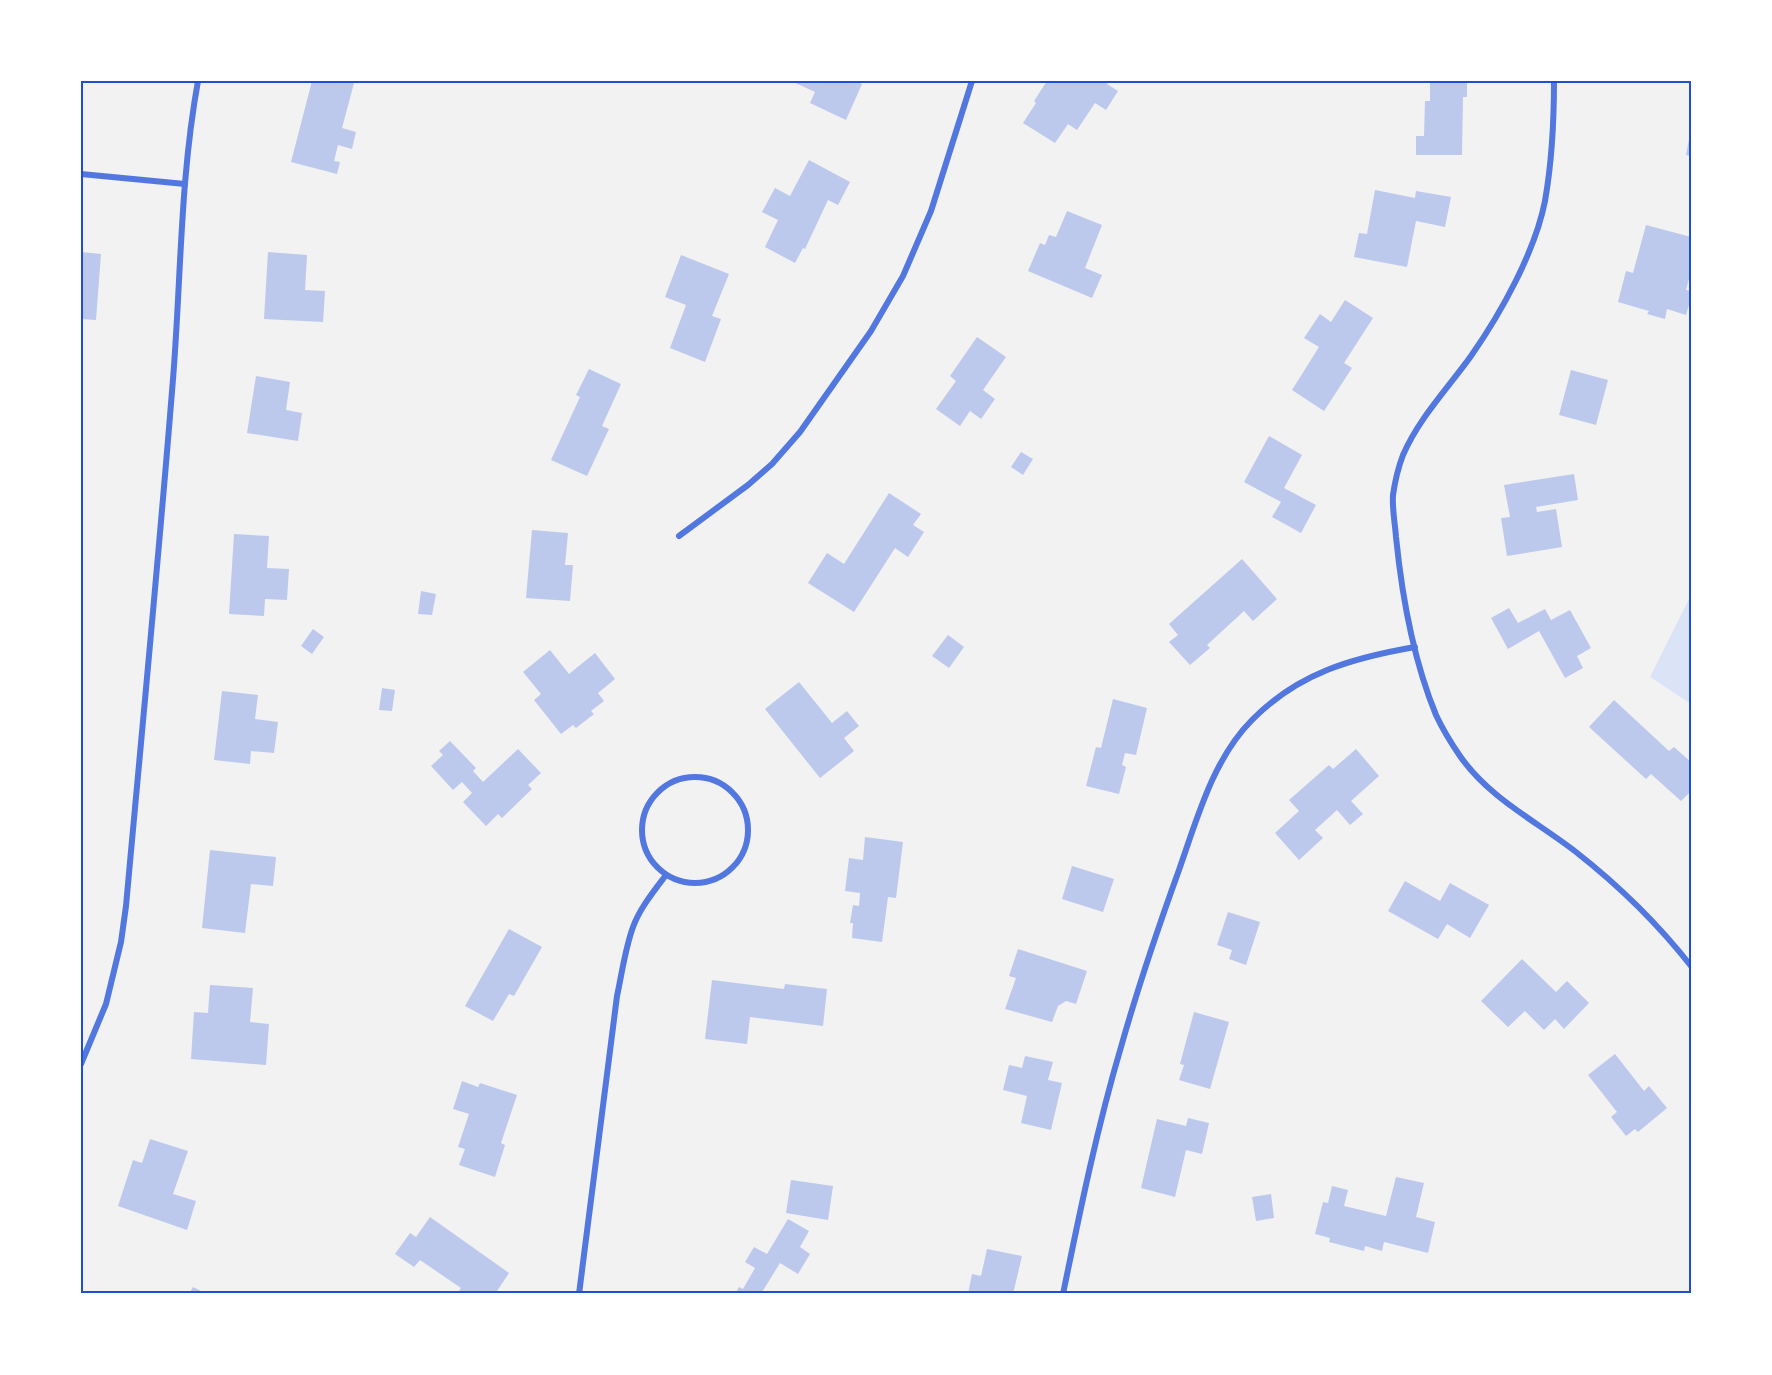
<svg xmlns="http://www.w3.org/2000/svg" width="1772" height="1375" font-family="'Open Sans',sans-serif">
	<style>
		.green { fill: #dbe4f7 }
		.building { fill: #bdc9ec }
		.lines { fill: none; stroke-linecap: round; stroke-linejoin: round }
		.minor { stroke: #5277de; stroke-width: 6 }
		.neatline { fill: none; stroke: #1d4ed8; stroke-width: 2 }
	</style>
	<rect width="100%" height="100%" fill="#f2f2f2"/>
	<path class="green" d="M 1691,595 L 1691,704 L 1650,677 Z"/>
	<g class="building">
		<path d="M 312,81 L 347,81 L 354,83 L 342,128 L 356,132 L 352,149 L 338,145 L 334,161 L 340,162 L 337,174 L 291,162 Z"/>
		<path d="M 791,81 L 855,81 L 862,84 L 846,120 L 810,103 L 815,92 Z"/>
		<path d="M 1047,81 L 1109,81 L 1107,84 L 1118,91 L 1106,110 L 1095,103 L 1077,130 L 1068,124 L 1055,143 L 1023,123 L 1036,103 L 1034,101 Z"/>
		<path d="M 1430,81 L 1467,81 L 1467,97 L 1463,97 L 1462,155 L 1416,155 L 1416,136 L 1424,136 L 1425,101 L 1430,101 Z"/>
		<path d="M 1690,134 L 1691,135 L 1691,156 L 1686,155 Z"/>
		<path d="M 809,160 L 850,182 L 838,205 L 828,200 L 805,249 L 803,248 L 795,263 L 765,247 L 778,220 L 762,212 L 775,188 L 790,196 Z"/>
		<path d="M 1375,190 L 1415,198 L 1416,191 L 1451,197 L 1445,227 L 1416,221 L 1407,267 L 1354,257 L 1359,233 L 1367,234 Z"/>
		<path d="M 1067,211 L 1102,225 L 1085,268 L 1102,275 L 1092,298 L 1028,271 L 1040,243 L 1045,245 L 1049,235 L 1056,237 Z"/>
		<path d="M 1646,225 L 1691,237 L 1691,271 L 1686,290 L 1691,291 L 1691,298 L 1686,315 L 1667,309 L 1665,319 L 1647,314 L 1649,311 L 1618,302 L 1626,271 L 1633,273 Z"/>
		<path d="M 81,252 L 101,254 L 96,320 L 81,319 Z"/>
		<path d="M 268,252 L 307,255 L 305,290 L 325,291 L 323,322 L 264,319 Z"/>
		<path d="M 681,255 L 729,274 L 712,316 L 721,319 L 705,362 L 670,348 L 686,305 L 665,297 Z"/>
		<path d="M 1345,300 L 1373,318 L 1344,363 L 1352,368 L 1324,411 L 1292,390 L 1319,347 L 1304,338 L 1320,314 L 1331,322 Z"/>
		<path d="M 977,337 L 1006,357 L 983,390 L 995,399 L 981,419 L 970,411 L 960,426 L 936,409 L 956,381 L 950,376 Z"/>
		<path d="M 589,369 L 621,384 L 602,426 L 609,429 L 587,476 L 551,460 L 580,397 L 576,395 Z"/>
		<path d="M 1571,370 L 1608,380 L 1596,425 L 1559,415 Z"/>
		<path d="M 256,376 L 290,382 L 286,410 L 302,413 L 298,441 L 247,433 Z"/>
		<path d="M 1269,436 L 1302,455 L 1284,488 L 1316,505 L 1301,533 L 1272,517 L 1281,502 L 1244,482 Z"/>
		<path d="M 1021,452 L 1033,459 L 1023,475 L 1011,467 Z"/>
		<path d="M 1574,474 L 1578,500 L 1536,507 L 1537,512 L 1556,509 L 1562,547 L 1507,556 L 1501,518 L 1510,517 L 1504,485 Z"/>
		<path d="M 889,493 L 921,514 L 913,525 L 924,532 L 908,557 L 895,548 L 854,612 L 808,583 L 827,553 L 844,564 Z"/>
		<path d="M 532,530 L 568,533 L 565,565 L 573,565 L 570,601 L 526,598 Z"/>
		<path d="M 234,534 L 269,536 L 267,568 L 289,569 L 287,600 L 265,599 L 264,616 L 229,614 Z"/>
		<path d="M 1242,559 L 1277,599 L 1253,621 L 1244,611 L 1207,645 L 1210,648 L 1190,665 L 1169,642 L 1178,635 L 1169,624 Z"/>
		<path d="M 421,591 L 436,594 L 432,615 L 418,614 Z"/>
		<path d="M 1509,608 L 1518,623 L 1545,609 L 1551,620 L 1570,610 L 1591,648 L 1577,656 L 1583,668 L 1565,678 L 1539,631 L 1508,649 L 1491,618 Z"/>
		<path d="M 313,629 L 324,637 L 312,654 L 301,646 Z"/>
		<path d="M 948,635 L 964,647 L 949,668 L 932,656 Z"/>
		<path d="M 550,650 L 569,674 L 595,653 L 615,679 L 598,693 L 604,701 L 591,711 L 594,714 L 576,728 L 573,725 L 561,734 L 534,700 L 541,694 L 523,672 Z"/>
		<path d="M 799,682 L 832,723 L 847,711 L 859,726 L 844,738 L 854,751 L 820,778 L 765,709 Z"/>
		<path d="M 382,688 L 395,690 L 392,711 L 379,710 Z"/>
		<path d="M 222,691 L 258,695 L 255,719 L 278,722 L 274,753 L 251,751 L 250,764 L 214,760 Z"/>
		<path d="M 1113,699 L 1147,708 L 1136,755 L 1125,753 L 1122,765 L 1126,767 L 1119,794 L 1086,786 L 1096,747 L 1101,748 Z"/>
		<path d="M 1614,700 L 1669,751 L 1674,747 L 1691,762 L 1691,791 L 1681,801 L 1651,774 L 1646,779 L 1589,727 Z"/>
		<path d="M 450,741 L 476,768 L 473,771 L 483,782 L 518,749 L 541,773 L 528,785 L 532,789 L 502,818 L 498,814 L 486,826 L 463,802 L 472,793 L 462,782 L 453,790 L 431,766 L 443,755 L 439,751 Z"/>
		<path d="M 1356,749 L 1379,776 L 1351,801 L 1363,814 L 1350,825 L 1337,810 L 1315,830 L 1323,838 L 1299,860 L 1275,833 L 1299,811 L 1289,800 L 1329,765 L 1333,769 Z"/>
		<path d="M 865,837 L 903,842 L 896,898 L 888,897 L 882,942 L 852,938 L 853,923 L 850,923 L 853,905 L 859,906 L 860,893 L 845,891 L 849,858 L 863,860 Z"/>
		<path d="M 210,850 L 276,857 L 273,886 L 251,884 L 245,933 L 202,928 Z"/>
		<path d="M 1072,866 L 1114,879 L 1103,912 L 1062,899 Z"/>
		<path d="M 1405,881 L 1440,901 L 1450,883 L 1489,905 L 1470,938 L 1447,924 L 1438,939 L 1388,911 Z"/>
		<path d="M 1228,912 L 1260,922 L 1246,965 L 1229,959 L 1232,950 L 1217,945 Z"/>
		<path d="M 509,929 L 542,947 L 514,996 L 509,994 L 493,1021 L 465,1006 Z"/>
		<path d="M 1018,949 L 1087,971 L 1076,1004 L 1066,1001 L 1058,1006 L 1052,1022 L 1005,1009 L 1016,978 L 1009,976 Z"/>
		<path d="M 1522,959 L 1556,992 L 1567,981 L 1589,1003 L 1564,1029 L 1555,1019 L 1544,1030 L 1525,1011 L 1508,1027 L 1481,1001 Z"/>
		<path d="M 712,980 L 784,989 L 785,984 L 827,989 L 823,1026 L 750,1017 L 747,1044 L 705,1039 Z"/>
		<path d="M 210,985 L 253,988 L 250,1022 L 269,1024 L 266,1065 L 191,1059 L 194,1012 L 208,1013 Z"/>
		<path d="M 1194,1012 L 1229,1022 L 1210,1089 L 1179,1080 L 1184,1065 L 1180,1064 Z"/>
		<path d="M 1615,1054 L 1644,1091 L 1649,1086 L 1667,1108 L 1638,1132 L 1635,1129 L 1626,1136 L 1611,1117 L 1617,1112 L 1588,1075 Z"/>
		<path d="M 1025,1056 L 1053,1062 L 1048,1080 L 1062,1083 L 1051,1130 L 1021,1123 L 1027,1096 L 1003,1090 L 1009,1065 L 1022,1068 Z"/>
		<path d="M 462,1081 L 478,1087 L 480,1083 L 517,1095 L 501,1143 L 505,1145 L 495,1177 L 459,1165 L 465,1149 L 458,1147 L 469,1114 L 453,1109 Z"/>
		<path d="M 1188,1118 L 1209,1123 L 1202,1154 L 1186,1150 L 1175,1197 L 1141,1188 L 1157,1119 L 1186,1126 Z"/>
		<path d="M 150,1139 L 188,1151 L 173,1194 L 196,1201 L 187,1230 L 118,1206 L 133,1160 L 142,1163 Z"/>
		<path d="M 1396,1177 L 1424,1183 L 1416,1217 L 1435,1222 L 1428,1253 L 1384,1242 L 1382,1251 L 1365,1246 L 1364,1251 L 1329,1242 L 1330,1238 L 1315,1234 L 1323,1202 L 1328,1203 L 1332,1186 L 1348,1190 L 1344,1206 L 1386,1216 Z"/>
		<path d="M 791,1180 L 833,1186 L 828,1220 L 786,1213 Z"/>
		<path d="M 1271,1194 L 1274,1218 L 1256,1221 L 1252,1197 Z"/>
		<path d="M 430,1217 L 509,1273 L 495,1294 L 457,1294 L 461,1288 L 420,1260 L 414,1267 L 395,1254 L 410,1233 L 416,1237 Z"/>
		<path d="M 788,1219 L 809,1231 L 800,1247 L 810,1254 L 798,1274 L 780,1263 L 761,1294 L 735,1294 L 739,1287 L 743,1289 L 755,1268 L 745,1262 L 754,1247 L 767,1254 Z"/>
		<path d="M 987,1249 L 1022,1256 L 1013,1294 L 968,1294 L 972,1274 L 981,1276 Z"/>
		<path d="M 193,1287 L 207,1294 L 189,1294 Z"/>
	</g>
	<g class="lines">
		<g class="minor">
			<path d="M 1554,81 C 1554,121 1552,161 1545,201 C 1535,252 1501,313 1471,356 C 1448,388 1419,418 1403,455 C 1398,468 1395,481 1393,495 C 1392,509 1395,523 1396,537 C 1402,597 1413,659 1436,715 C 1443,730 1451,743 1460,756 C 1489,798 1536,821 1576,852 C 1618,885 1658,924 1691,966"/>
			<path d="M 81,174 L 185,184"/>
			<path d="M 679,536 L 748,485 L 772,464 L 800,432 L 871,331 L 903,276 L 931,211 L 972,81"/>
			<circle cx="695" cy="830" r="53"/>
			<path d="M 81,1064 L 106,1004 L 121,942 L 126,906 C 142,730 159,555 173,379 C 181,280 180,179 198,81"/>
			<path d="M 579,1294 L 617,996 C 622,973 625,949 633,927 C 640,908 654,891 666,875"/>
			<path d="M 1063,1294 C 1080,1211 1097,1128 1121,1047 C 1138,987 1158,928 1179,870 C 1197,819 1213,759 1252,720 C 1298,673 1352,658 1415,647"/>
		</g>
	</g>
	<rect width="1772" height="1375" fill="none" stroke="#ffffff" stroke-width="165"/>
	<rect x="82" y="82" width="1608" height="1210" class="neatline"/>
</svg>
